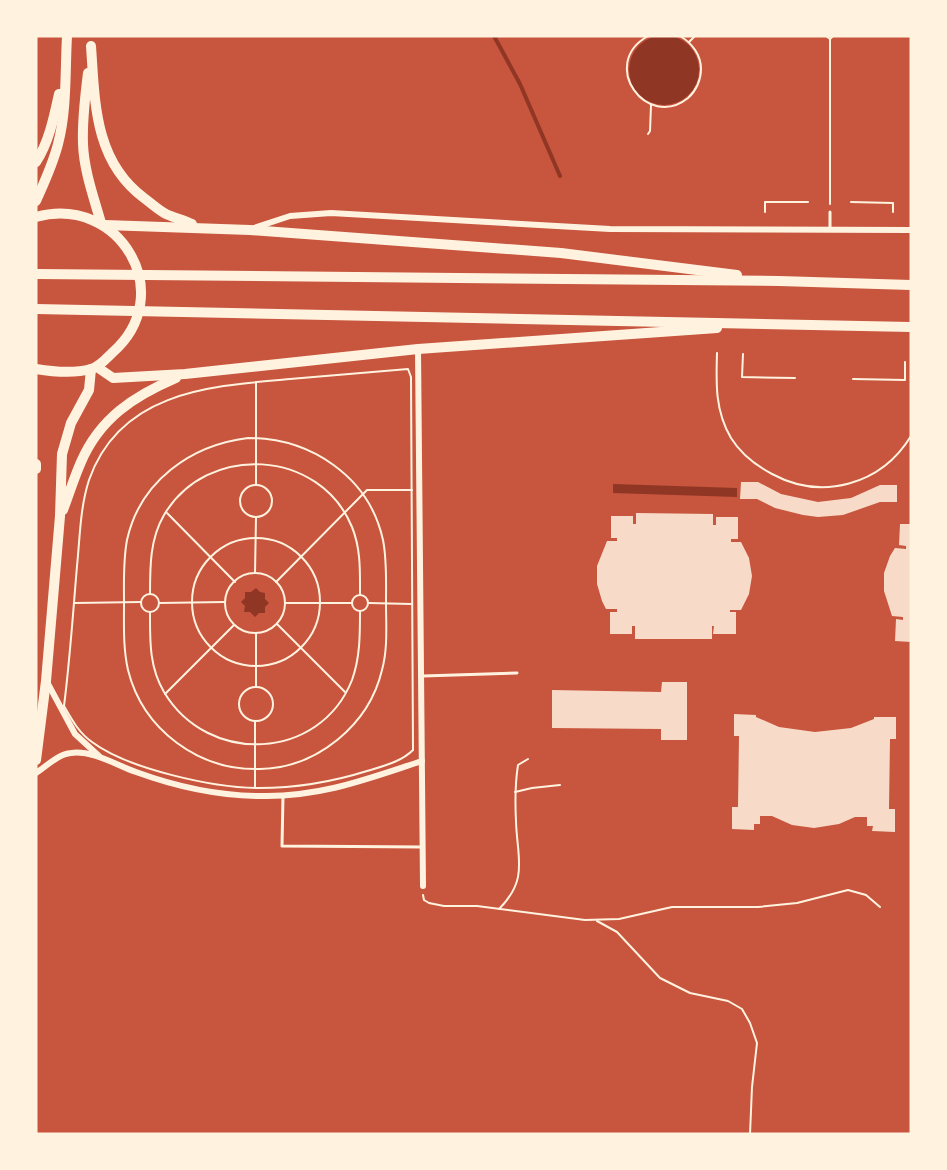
<svg xmlns="http://www.w3.org/2000/svg" width="947" height="1170" font-family="'Public Sans',sans-serif">
	<style>
		.water { fill: #8f3625 }
		.lines { fill: none; stroke-linecap: round; stroke-linejoin: round }
		.stream { stroke: #8f3625; stroke-width: 4 }
		.building { fill: #f7dbc8 }
		.path { stroke: #fff3e0; stroke-width: 2 }
		.service { stroke: #fff3e0; stroke-width: 3 }
		.minor { stroke: #fff3e0; stroke-width: 6 }
		.primary { stroke: #fff3e0; stroke-width: 10 }
	</style>
	<rect width="100%" height="100%" fill="#c8553d"/>
	<g class="water">
		<circle cx="664" cy="70" r="35"/>
		<path d="M 613,484 L 737,488 L 737,497 L 613,493 Z"/>
		<path d="M 256,588 L 260,592 L 265,593 L 265,599 L 269,603 L 265,607 L 265,613 L 259,613 L 255,617 L 250,612 L 244,612 L 245,606 L 241,602 L 245,598 L 245,592 L 251,592 Z"/>
	</g>
	<g class="lines">
		<path class="stream" d="M 494,36 L 520,84 L 560,176"/>
	</g>
	<g class="building">
		<path d="M 741,482 L 758,482 L 781,494 L 818,502 L 851,498 L 880,485 L 897,485 L 897,502 L 880,502 L 843,515 L 818,517 L 803,515 L 775,508 L 757,499 L 740,499 Z"/>
		<path d="M 636,513 L 713,514 L 713,525 L 716,525 L 716,517 L 738,517 L 738,539 L 731,539 L 731,542 L 741,542 L 749,558 L 752,576 L 749,594 L 741,610 L 730,610 L 730,612 L 736,612 L 736,634 L 713,634 L 714,626 L 712,626 L 712,639 L 635,639 L 635,626 L 632,626 L 632,634 L 610,634 L 610,612 L 617,612 L 617,609 L 606,609 L 602,601 L 597,584 L 597,566 L 607,541 L 617,541 L 617,538 L 611,538 L 611,516 L 633,516 L 633,524 L 636,524 Z"/>
		<path d="M 900,524 L 911,524 L 911,642 L 895,641 L 896,619 L 903,620 L 903,617 L 892,616 L 884,591 L 884,573 L 890,556 L 895,548 L 906,549 L 906,546 L 899,545 Z"/>
		<path d="M 662,682 L 687,682 L 687,740 L 661,740 L 661,729 L 552,728 L 552,690 L 661,692 Z"/>
		<path d="M 734,714 L 756,715 L 756,717 L 779,727 L 815,732 L 851,728 L 874,719 L 874,717 L 896,717 L 896,739 L 890,739 L 889,809 L 895,809 L 895,832 L 872,831 L 873,826 L 867,826 L 867,817 L 855,817 L 839,824 L 814,828 L 792,825 L 772,816 L 760,816 L 760,824 L 754,824 L 754,830 L 732,829 L 732,807 L 738,807 L 739,736 L 734,736 Z"/>
	</g>
	<g class="lines">
		<g class="path">
			<path d="M 648,36 C 598,64 647,131 688,98 C 696,91 701,80 701,69 C 701,55 692,43 680,36"/>
			<path d="M 826,36 L 830,39 L 833,36"/>
			<path d="M 830,39 L 830,204"/>
			<path d="M 689,42 L 695,36"/>
			<path d="M 648,134 L 650,131 L 651,105"/>
			<path d="M 851,202 L 893,203 L 893,212"/>
			<path d="M 765,212 L 765,202 L 808,202"/>
			<path d="M 717,353 C 716,383 715,411 731,438 C 741,454 755,465 772,474 C 822,501 881,485 911,436"/>
			<path d="M 743,354 L 742,377 L 795,378"/>
			<path d="M 408,369 L 411,377 L 413,750 C 401,762 383,766 367,771 C 332,782 296,788 259,788 C 214,788 128,769 92,742 C 79,733 72,720 64,706 C 70,659 73,613 77,566 C 80,537 80,508 89,480 C 120,391 211,386 290,379 C 329,376 369,372 408,369 Z"/>
			<path d="M 853,379 L 905,380 L 905,362"/>
			<path d="M 256,383 L 256,485"/>
			<path d="M 248,438 C 310,438 369,476 383,540 C 387,560 386,581 386,602 C 386,625 388,648 382,670 C 369,725 317,768 260,769 C 199,771 143,730 128,670 C 123,648 124,625 124,603 C 124,582 123,561 127,540 C 140,481 191,445 248,438 Z"/>
			<circle cx="256" cy="501" r="16"/>
			<path d="M 167,513 L 235,582"/>
			<circle cx="256" cy="602" r="64"/>
			<path d="M 255,573 L 256,517"/>
			<circle cx="255" cy="603" r="30"/>
			<path d="M 276,582 L 367,490 L 412,490"/>
			<path d="M 150,594 C 150,566 150,539 164,515 C 207,442 320,449 352,527 C 361,549 360,572 360,595"/>
			<circle cx="150" cy="603" r="9"/>
			<circle cx="360" cy="603" r="8"/>
			<path d="M 75,603 L 141,602"/>
			<path d="M 159,603 L 225,602"/>
			<path d="M 285,603 L 352,603"/>
			<path d="M 369,603 L 411,604"/>
			<path d="M 150,612 C 150,640 149,667 164,692 C 208,766 320,761 352,680 C 360,658 360,635 360,612"/>
			<path d="M 277,624 L 345,692"/>
			<path d="M 256,633 L 256,687"/>
			<circle cx="256" cy="704" r="17"/>
			<path d="M 165,694 L 234,625"/>
			<path d="M 255,721 L 255,787"/>
			<path d="M 515,792 L 532,788 L 560,785"/>
			<path d="M 423,895 L 424,900 L 429,903 L 444,906 L 477,906 L 585,920 L 619,919 L 672,907 L 758,907 L 797,903 L 848,890 L 866,895 L 880,907"/>
			<path d="M 499,909 C 529,879 517,858 516,821 C 515,802 515,784 518,765 L 528,759"/>
			<path d="M 597,921 L 617,932 L 660,978 L 690,993 L 728,1001 L 742,1009 L 750,1023 L 757,1043 L 752,1087 L 750,1134"/>
		</g>
		<g class="service">
			<path d="M 830,228 L 830,212"/>
			<path d="M 423,676 L 517,673"/>
			<path d="M 283,796 L 282,846 L 423,847"/>
		</g>
		<g class="minor">
			<path d="M 254,228 L 290,216 L 331,213 L 610,229 L 911,230"/>
			<path d="M 418,349 L 423,886"/>
			<path d="M 47,682 L 75,734 L 99,756"/>
			<path d="M 36,773 C 47,766 58,754 71,753 C 93,750 116,765 136,772 C 177,787 219,796 262,796 C 321,797 367,779 422,761"/>
		</g>
		<g class="primary">
			<path d="M 91,46 C 95,102 94,161 144,198 C 151,203 158,210 166,214 C 175,218 184,220 192,224"/>
			<path d="M 88,73 C 85,97 82,120 83,144 C 84,171 94,198 101,223"/>
			<path d="M 36,162 C 49,142 54,117 59,94"/>
			<path d="M 36,201 C 44,183 53,164 58,144 C 67,110 65,72 67,36"/>
			<path d="M 36,217 C 120,194 179,295 112,353 C 106,359 99,367 91,369 C 73,374 54,372 36,369"/>
			<path d="M 105,225 L 250,230 L 561,253 L 737,275"/>
			<path d="M 36,274 L 779,281 L 911,285"/>
			<path d="M 36,309 L 911,327"/>
			<path d="M 97,367 L 113,378 L 185,374 L 418,349 L 717,328"/>
			<path d="M 36,464 L 36,469"/>
			<path d="M 63,510 C 69,494 74,478 81,462 C 100,418 134,396 176,378"/>
			<path d="M 36,760 L 46,681 L 60,516 L 62,454 L 71,423 L 89,390 L 91,369"/>
		</g>
	</g>
	<rect width="947" height="1170" fill="none" stroke="#fff3e0" stroke-width="75"/>
</svg>
